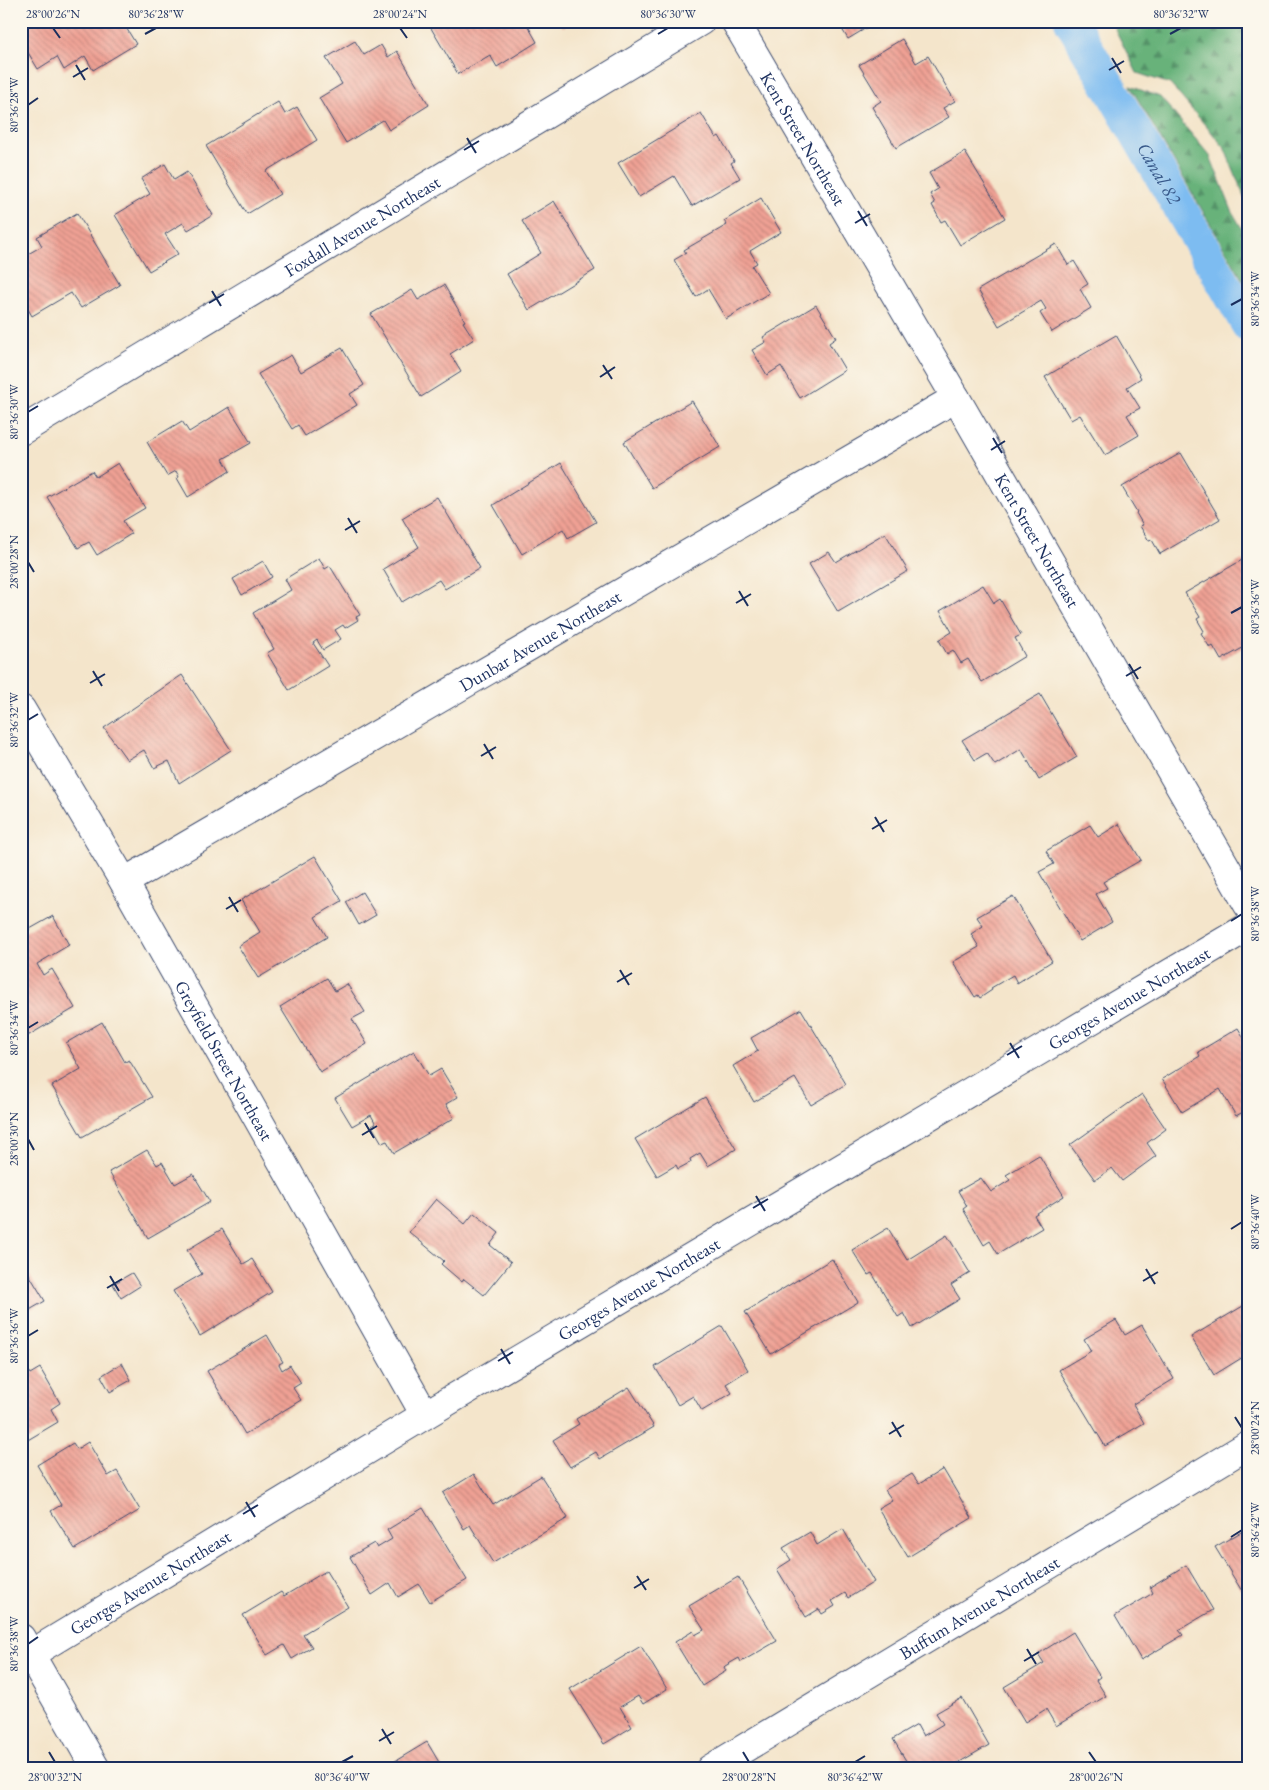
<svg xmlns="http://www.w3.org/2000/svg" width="1269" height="1790" font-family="'EB Garamond',serif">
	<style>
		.forest { fill: url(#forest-firs); stroke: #41706c }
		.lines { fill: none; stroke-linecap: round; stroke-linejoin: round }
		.canal { stroke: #7dbcf1; stroke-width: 34 }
		.building { fill: url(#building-back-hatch) }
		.minor-casing { stroke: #3c4a6e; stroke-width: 30 }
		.tertiary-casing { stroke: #3c4a6e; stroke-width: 30 }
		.minor { stroke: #fff; stroke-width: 28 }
		.tertiary { stroke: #fff; stroke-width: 28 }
		.ticks { fill: none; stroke: #1b2f5e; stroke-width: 2 }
		.labels { text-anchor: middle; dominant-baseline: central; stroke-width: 4.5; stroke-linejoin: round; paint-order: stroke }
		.street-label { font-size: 18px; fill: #1b2f5e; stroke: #fbf7ec }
		.water-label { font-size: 19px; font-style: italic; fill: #38598a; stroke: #fbf7ec }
		.neatline { fill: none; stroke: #1b2f5e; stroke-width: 2 }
		.ticks-label { font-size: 12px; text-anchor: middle; fill: #1b2f5e }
	</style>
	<defs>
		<pattern id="forest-firs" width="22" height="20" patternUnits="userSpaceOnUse" patternTransform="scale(1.25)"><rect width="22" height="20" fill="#67b27a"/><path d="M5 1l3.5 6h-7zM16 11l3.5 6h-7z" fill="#549167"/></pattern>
		<pattern id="building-back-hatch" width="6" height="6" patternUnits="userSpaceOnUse" patternTransform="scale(1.25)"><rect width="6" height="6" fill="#f0a194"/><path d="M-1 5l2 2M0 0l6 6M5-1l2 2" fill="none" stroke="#c2847c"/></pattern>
	</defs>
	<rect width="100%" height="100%" fill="#fbf7ec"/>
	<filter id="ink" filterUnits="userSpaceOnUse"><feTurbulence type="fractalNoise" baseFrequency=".02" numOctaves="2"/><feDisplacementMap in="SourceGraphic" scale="10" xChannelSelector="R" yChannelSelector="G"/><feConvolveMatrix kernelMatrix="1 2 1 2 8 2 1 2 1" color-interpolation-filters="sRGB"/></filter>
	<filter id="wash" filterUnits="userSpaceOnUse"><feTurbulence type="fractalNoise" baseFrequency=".0096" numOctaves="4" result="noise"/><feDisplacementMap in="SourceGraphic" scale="20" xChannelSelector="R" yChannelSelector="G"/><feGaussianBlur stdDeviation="1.12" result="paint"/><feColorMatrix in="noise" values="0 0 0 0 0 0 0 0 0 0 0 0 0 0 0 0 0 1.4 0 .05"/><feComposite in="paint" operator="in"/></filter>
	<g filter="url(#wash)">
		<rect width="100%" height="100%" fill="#f4e5cb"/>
		<g class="forest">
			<path d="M 1119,21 L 1133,21 L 1138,29 L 1151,21 L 1248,21 L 1248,206 L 1224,147 L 1170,84 L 1137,73 L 1113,25 Z"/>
			<path d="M 1130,86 L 1160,97 L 1210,156 L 1233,213 L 1248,239 L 1248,289 Z"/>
		</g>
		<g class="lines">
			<path class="canal" id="s1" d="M 1071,21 L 1248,325"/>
		</g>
		<g id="blocks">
			<g class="building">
				<path d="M 38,21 L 122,21 L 136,44 L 93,70 L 85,56 L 64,70 L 57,57 L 38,69 L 21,41 L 21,31 Z"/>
				<path d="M 149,21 L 163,21 L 153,28 Z"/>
				<path d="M 431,21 L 525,21 L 537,42 L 497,67 L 490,55 L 458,74 L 428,23 Z"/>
				<path d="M 560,21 L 573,21 L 563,27 Z"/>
				<path d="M 837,21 L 878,21 L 848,39 Z"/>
				<path d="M 902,39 L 916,63 L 928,56 L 955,101 L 943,108 L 949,117 L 896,148 L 872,107 L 881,101 L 859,65 Z"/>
				<path d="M 355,41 L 364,55 L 381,45 L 388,57 L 397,51 L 429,105 L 389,130 L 383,120 L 346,143 L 319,98 L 342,84 L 326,58 Z"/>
				<path d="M 278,102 L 285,114 L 297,107 L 317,140 L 266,171 L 280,194 L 247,214 L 206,146 Z"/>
				<path d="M 701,113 L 716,138 L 719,136 L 734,161 L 731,163 L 740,178 L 692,206 L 674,176 L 639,197 L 618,163 Z"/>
				<path d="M 965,152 L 1005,218 L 960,245 L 945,220 L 941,222 L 932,205 L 935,203 L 930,194 L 938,189 L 929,173 Z"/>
				<path d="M 165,164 L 174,180 L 187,172 L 213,215 L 188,230 L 183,223 L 165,234 L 178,254 L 149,271 L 115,215 L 150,194 L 141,179 Z"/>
				<path d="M 761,198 L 781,232 L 750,251 L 757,263 L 752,266 L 769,293 L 726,319 L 708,289 L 696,297 L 674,260 L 686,253 L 684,250 L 727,225 L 724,221 Z"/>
				<path d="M 554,201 L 595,270 L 529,310 L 507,274 L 541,253 L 522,221 Z"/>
				<path d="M 77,213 L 120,285 L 81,308 L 71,293 L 32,316 L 21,297 L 21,274 L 26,271 L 21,263 L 21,258 L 42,246 L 37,237 Z"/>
				<path d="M 1056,244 L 1068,265 L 1074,261 L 1088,284 L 1080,289 L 1091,308 L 1052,332 L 1040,313 L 1046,309 L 1041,301 L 999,326 L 978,290 Z"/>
				<path d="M 444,285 L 465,321 L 463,322 L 474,339 L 450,354 L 461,372 L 421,397 L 371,314 L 412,290 L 418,300 Z"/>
				<path d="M 816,305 L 836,338 L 829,343 L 845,370 L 800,398 L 781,366 L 767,375 L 752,350 L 766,342 L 763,337 Z"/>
				<path d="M 1116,335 L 1141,378 L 1127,387 L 1140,408 L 1127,415 L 1139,435 L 1105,455 L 1080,415 L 1071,420 L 1045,377 Z"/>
				<path d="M 342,348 L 364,385 L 350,394 L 357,405 L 305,436 L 298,425 L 292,429 L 258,374 L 291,355 L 301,372 Z"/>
				<path d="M 692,401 L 720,447 L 652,488 L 624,442 Z"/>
				<path d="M 229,407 L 251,443 L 223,459 L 230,471 L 188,497 L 177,478 L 179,477 L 176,471 L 167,476 L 147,442 L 182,421 L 189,432 Z"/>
				<path d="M 1181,453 L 1220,519 L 1160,554 L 1152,540 L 1149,541 L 1140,526 L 1143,525 L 1136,513 L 1137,512 L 1122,487 Z"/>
				<path d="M 118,463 L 145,508 L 123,521 L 131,534 L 97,555 L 89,542 L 78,548 L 47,497 L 92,471 L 96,477 Z"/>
				<path d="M 561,463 L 596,522 L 568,538 L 563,529 L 522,554 L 493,505 Z"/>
				<path d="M 437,497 L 480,568 L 445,589 L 439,580 L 402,602 L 383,569 L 419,547 L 402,518 Z"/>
				<path d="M 885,533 L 908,571 L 838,612 L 809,564 L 829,552 L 836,562 Z"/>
				<path d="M 319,558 L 325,569 L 330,566 L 360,615 L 356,617 L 358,620 L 345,628 L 343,625 L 335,630 L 341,639 L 323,650 L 317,640 L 313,643 L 328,666 L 289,690 L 267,653 L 274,649 L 253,613 L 291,590 L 285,579 Z"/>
				<path d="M 1242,560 L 1248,569 L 1248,645 L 1221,660 L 1213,646 L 1210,648 L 1201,633 L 1204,631 L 1197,619 L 1200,617 L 1185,593 Z"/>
				<path d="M 263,561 L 272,577 L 242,595 L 233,579 Z"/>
				<path d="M 983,585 L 994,603 L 1000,599 L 1021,635 L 1015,638 L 1025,656 L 982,682 L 968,659 L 961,663 L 953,650 L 947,654 L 939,640 L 952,632 L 940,611 Z"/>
				<path d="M 182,675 L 231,750 L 179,783 L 169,761 L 154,768 L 144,750 L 127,760 L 104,728 Z"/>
				<path d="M 1040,694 L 1077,757 L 1039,780 L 1021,749 L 995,765 L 987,753 L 975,760 L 962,740 Z"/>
				<path d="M 1119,824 L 1141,860 L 1103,882 L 1107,888 L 1096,894 L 1112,922 L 1080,941 L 1039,872 L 1054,864 L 1046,851 L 1090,825 L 1098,837 Z"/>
				<path d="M 315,856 L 342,901 L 315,917 L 327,937 L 258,978 L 238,946 L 260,932 L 241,900 Z"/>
				<path d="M 362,892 L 376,915 L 359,925 L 346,902 Z"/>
				<path d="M 1013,896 L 1052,961 L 1017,983 L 1013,975 L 991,988 L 992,990 L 980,998 L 978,995 L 975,997 L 953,962 L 979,947 L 971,934 L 983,926 L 977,917 Z"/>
				<path d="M 53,916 L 69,945 L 37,964 L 43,975 L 52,969 L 75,1008 L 24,1038 L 21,1033 L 21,934 Z"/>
				<path d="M 327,978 L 335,991 L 347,984 L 365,1012 L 352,1019 L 367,1044 L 320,1072 L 280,1007 Z"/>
				<path d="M 801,1009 L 846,1084 L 811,1105 L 795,1078 L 754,1102 L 733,1066 L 758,1051 L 751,1038 Z"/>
				<path d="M 102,1022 L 125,1062 L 129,1060 L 152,1097 L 82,1137 L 52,1086 L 81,1069 L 66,1043 Z"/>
				<path d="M 1238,1028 L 1248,1045 L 1248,1109 L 1236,1116 L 1220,1089 L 1182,1112 L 1162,1079 L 1200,1056 L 1198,1052 Z"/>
				<path d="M 414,1051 L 429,1076 L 441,1069 L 458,1097 L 446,1104 L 454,1118 L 394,1153 L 387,1141 L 382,1143 L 372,1126 L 376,1124 L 371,1115 L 352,1126 L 335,1098 Z"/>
				<path d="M 1142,1094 L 1166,1129 L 1147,1143 L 1156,1156 L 1122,1181 L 1112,1168 L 1095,1180 L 1070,1145 Z"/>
				<path d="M 705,1097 L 736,1149 L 708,1166 L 700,1153 L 690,1159 L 691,1162 L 678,1169 L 676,1165 L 657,1176 L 635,1139 Z"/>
				<path d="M 147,1150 L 157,1165 L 162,1162 L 175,1184 L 193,1174 L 210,1202 L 148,1238 L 109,1172 Z"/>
				<path d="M 1039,1155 L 1064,1196 L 1034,1215 L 1042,1228 L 998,1254 L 990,1241 L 984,1245 L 963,1209 L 967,1206 L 958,1191 L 981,1178 L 991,1192 L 1010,1180 L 1006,1175 Z"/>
				<path d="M 436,1199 L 465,1224 L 474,1213 L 499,1233 L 490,1245 L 511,1262 L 484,1295 L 464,1279 L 462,1282 L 441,1264 L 444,1261 L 409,1232 Z"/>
				<path d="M 888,1228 L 907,1260 L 947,1235 L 970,1273 L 951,1285 L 960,1299 L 912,1328 L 904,1313 L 898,1317 L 872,1273 L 868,1275 L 852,1250 Z"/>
				<path d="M 222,1229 L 243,1264 L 252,1259 L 272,1292 L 200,1336 L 173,1291 L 202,1274 L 187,1250 Z"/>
				<path d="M 832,1259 L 858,1302 L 771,1354 L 745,1312 Z"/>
				<path d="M 21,1261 L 45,1301 L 21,1315 Z"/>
				<path d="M 132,1273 L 140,1286 L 121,1298 L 113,1284 Z"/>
				<path d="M 1248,1303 L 1248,1354 L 1214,1375 L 1191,1337 Z"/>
				<path d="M 1116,1320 L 1125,1335 L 1142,1325 L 1174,1379 L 1133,1404 L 1144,1423 L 1105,1446 L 1059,1370 L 1091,1351 L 1084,1339 Z"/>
				<path d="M 722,1326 L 748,1370 L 726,1384 L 732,1393 L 702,1411 L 693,1396 L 678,1405 L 655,1367 Z"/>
				<path d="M 267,1335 L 283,1362 L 279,1364 L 282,1370 L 290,1365 L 301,1383 L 293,1388 L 301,1400 L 245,1434 L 207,1371 Z"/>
				<path d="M 21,1359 L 30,1374 L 40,1368 L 60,1403 L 51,1409 L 58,1422 L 21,1444 Z"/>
				<path d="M 122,1363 L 131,1380 L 110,1392 L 101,1376 Z"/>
				<path d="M 629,1387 L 654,1427 L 600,1459 L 596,1452 L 570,1467 L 553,1440 L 579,1424 L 576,1419 Z"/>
				<path d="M 88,1442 L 108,1476 L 117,1471 L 140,1510 L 75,1549 L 51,1511 L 61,1505 L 37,1465 L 73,1443 L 77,1449 Z"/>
				<path d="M 943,1469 L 972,1518 L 908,1557 L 878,1508 L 892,1500 L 885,1490 L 912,1474 L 919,1484 Z"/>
				<path d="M 474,1474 L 493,1505 L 541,1476 L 568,1518 L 493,1563 L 470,1525 L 464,1529 L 443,1493 Z"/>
				<path d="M 423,1508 L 467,1580 L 430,1602 L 419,1584 L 398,1597 L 390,1583 L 372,1595 L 350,1557 L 374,1543 L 377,1548 L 392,1539 L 387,1530 Z"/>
				<path d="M 1248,1528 L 1248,1601 L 1215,1547 Z"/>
				<path d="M 843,1529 L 874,1582 L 848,1598 L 845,1593 L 832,1601 L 835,1606 L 822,1614 L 819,1609 L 806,1617 L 777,1569 L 791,1560 L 783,1548 L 810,1532 L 817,1545 Z"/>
				<path d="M 1186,1565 L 1213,1610 L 1179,1630 L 1183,1635 L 1141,1660 L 1115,1616 L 1153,1593 L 1150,1587 Z"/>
				<path d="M 326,1571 L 348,1607 L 303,1634 L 312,1647 L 292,1659 L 284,1645 L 267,1655 L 243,1615 L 281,1592 L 284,1596 Z"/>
				<path d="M 738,1577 L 777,1641 L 741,1662 L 739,1658 L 725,1666 L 724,1667 L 726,1671 L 702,1686 L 675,1642 L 693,1631 L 695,1635 L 704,1630 L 689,1606 Z"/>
				<path d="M 1073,1632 L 1100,1677 L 1096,1680 L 1106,1696 L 1056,1726 L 1046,1709 L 1025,1722 L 1004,1687 L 1044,1663 L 1038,1654 Z"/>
				<path d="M 641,1646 L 667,1689 L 643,1704 L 638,1696 L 620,1707 L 632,1727 L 604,1744 L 570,1689 Z"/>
				<path d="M 962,1698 L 989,1745 L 951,1767 L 952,1769 L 911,1769 L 893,1739 L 917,1725 L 923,1736 L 943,1724 L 936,1713 Z"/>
				<path d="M 427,1742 L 443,1769 L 389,1769 L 387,1766 Z"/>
			</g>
		</g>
	</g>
	<g filter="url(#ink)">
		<use href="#blocks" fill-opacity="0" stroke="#3c4a6e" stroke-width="1"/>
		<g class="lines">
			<g class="minor-casing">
				<g id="minor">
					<path id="s2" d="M 735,21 L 956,398 L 1248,905"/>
					<path id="s3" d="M 21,431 L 701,21"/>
					<path id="s4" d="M 21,709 L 124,882 L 425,1415"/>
					<path id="s5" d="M 124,882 L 956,398"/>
					<path id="s6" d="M 31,1654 L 425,1415 L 1248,927"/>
					<path id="s7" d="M 710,1769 L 1248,1445"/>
				</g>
			</g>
			<g class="tertiary-casing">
				<path id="tertiary" d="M 21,1638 L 96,1769"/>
			</g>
			<use href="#minor" class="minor"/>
			<use href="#tertiary" class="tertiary"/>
		</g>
	</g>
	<path class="ticks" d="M 53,28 L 60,38M 400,28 L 407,38M 145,34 L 156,28M 658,34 L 668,28M 1170,34 L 1181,28M 1112,58 L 1121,73M 76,65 L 85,80M 1109,70 L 1124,61M 73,77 L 88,68M 28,105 L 38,98M 467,138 L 476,153M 464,150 L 479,141M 858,211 L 867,226M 855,223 L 870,214M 212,291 L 221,306M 209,303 L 224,294M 1231,305 L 1242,299M 603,365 L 612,379M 600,377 L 615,367M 28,412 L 38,406M 993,438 L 1002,453M 991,450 L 1005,441M 348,518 L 357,533M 345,530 L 360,521M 28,562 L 34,572M 739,591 L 748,606M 736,603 L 751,594M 1231,613 L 1242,607M 1129,664 L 1138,679M 93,671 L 102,686M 1126,676 L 1141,667M 90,683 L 105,674M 28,720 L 38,714M 484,744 L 493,759M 481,756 L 496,747M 875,817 L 884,832M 872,829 L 887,820M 229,897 L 238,912M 226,909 L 241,900M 1231,921 L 1242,914M 620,970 L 629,985M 617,982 L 632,973M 28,1028 L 38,1022M 1010,1043 L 1019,1058M 1007,1055 L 1022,1046M 365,1123 L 374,1138M 362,1135 L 377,1126M 28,1139 L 34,1150M 756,1196 L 765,1211M 753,1208 L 768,1199M 1231,1229 L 1242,1222M 1146,1269 L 1155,1284M 110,1276 L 119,1291M 1143,1281 L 1158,1272M 107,1288 L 122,1279M 28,1336 L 38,1330M 501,1349 L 510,1364M 498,1361 L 513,1352M 1235,1417 L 1242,1428M 892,1422 L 901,1437M 889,1434 L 904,1425M 246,1502 L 255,1517M 243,1514 L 258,1505M 1231,1537 L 1242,1530M 637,1576 L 646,1590M 634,1588 L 649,1579M 28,1644 L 38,1637M 1027,1649 L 1036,1664M 1024,1661 L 1039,1652M 382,1729 L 391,1744M 379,1741 L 394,1732M 49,1752 L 55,1762M 743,1752 L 749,1762M 1089,1752 L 1096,1762M 342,1762 L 353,1756M 855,1762 L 865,1756"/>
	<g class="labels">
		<g class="street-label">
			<text stroke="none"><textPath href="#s2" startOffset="136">Kent Street Northeast</textPath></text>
			<text stroke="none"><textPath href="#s3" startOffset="398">Foxdall Avenue Northeast</textPath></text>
			<text stroke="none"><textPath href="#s2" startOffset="601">Kent Street Northeast</textPath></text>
			<text stroke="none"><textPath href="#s5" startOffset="481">Dunbar Avenue Northeast</textPath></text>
			<text stroke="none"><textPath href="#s6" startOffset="1279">Georges Avenue Northeast</textPath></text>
			<text stroke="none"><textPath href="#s4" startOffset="406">Greyfield Street Northeast</textPath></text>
			<text stroke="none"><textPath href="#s6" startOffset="709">Georges Avenue Northeast</textPath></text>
			<text stroke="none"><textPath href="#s6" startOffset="139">Georges Avenue Northeast</textPath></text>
			<text stroke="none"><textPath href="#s7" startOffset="314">Buffum Avenue Northeast</textPath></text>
		</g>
		<g class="water-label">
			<text stroke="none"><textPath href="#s1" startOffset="176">Canal 82</textPath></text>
		</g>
	</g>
	<rect width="1269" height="1790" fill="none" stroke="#fbf7ec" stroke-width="55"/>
	<rect x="28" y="28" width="1214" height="1734" class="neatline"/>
	<g class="ticks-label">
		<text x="53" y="18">28°00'26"N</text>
		<text x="156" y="18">80°36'28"W</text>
		<text x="400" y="18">28°00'24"N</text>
		<text x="668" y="18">80°36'30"W</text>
		<text x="1181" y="18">80°36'32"W</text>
		<text transform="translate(14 105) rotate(-90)" y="4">80°36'28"W</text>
		<text transform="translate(1255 299) rotate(-90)" y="4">80°36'34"W</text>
		<text transform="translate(14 412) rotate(-90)" y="4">80°36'30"W</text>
		<text transform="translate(14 562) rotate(-90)" y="4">28°00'28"N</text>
		<text transform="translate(1255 607) rotate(-90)" y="4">80°36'36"W</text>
		<text transform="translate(14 720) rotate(-90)" y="4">80°36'32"W</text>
		<text transform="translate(1255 914) rotate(-90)" y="4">80°36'38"W</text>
		<text transform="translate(14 1028) rotate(-90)" y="4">80°36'34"W</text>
		<text transform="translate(14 1139) rotate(-90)" y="4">28°00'30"N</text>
		<text transform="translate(1255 1222) rotate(-90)" y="4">80°36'40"W</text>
		<text transform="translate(14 1336) rotate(-90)" y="4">80°36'36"W</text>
		<text transform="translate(1255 1428) rotate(-90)" y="4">28°00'24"N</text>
		<text transform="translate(1255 1530) rotate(-90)" y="4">80°36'42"W</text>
		<text transform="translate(14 1644) rotate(-90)" y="4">80°36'38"W</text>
		<text x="55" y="1781">28°00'32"N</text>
		<text x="342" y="1781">80°36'40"W</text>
		<text x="749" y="1781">28°00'28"N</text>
		<text x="855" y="1781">80°36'42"W</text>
		<text x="1096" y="1781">28°00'26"N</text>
	</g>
</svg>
